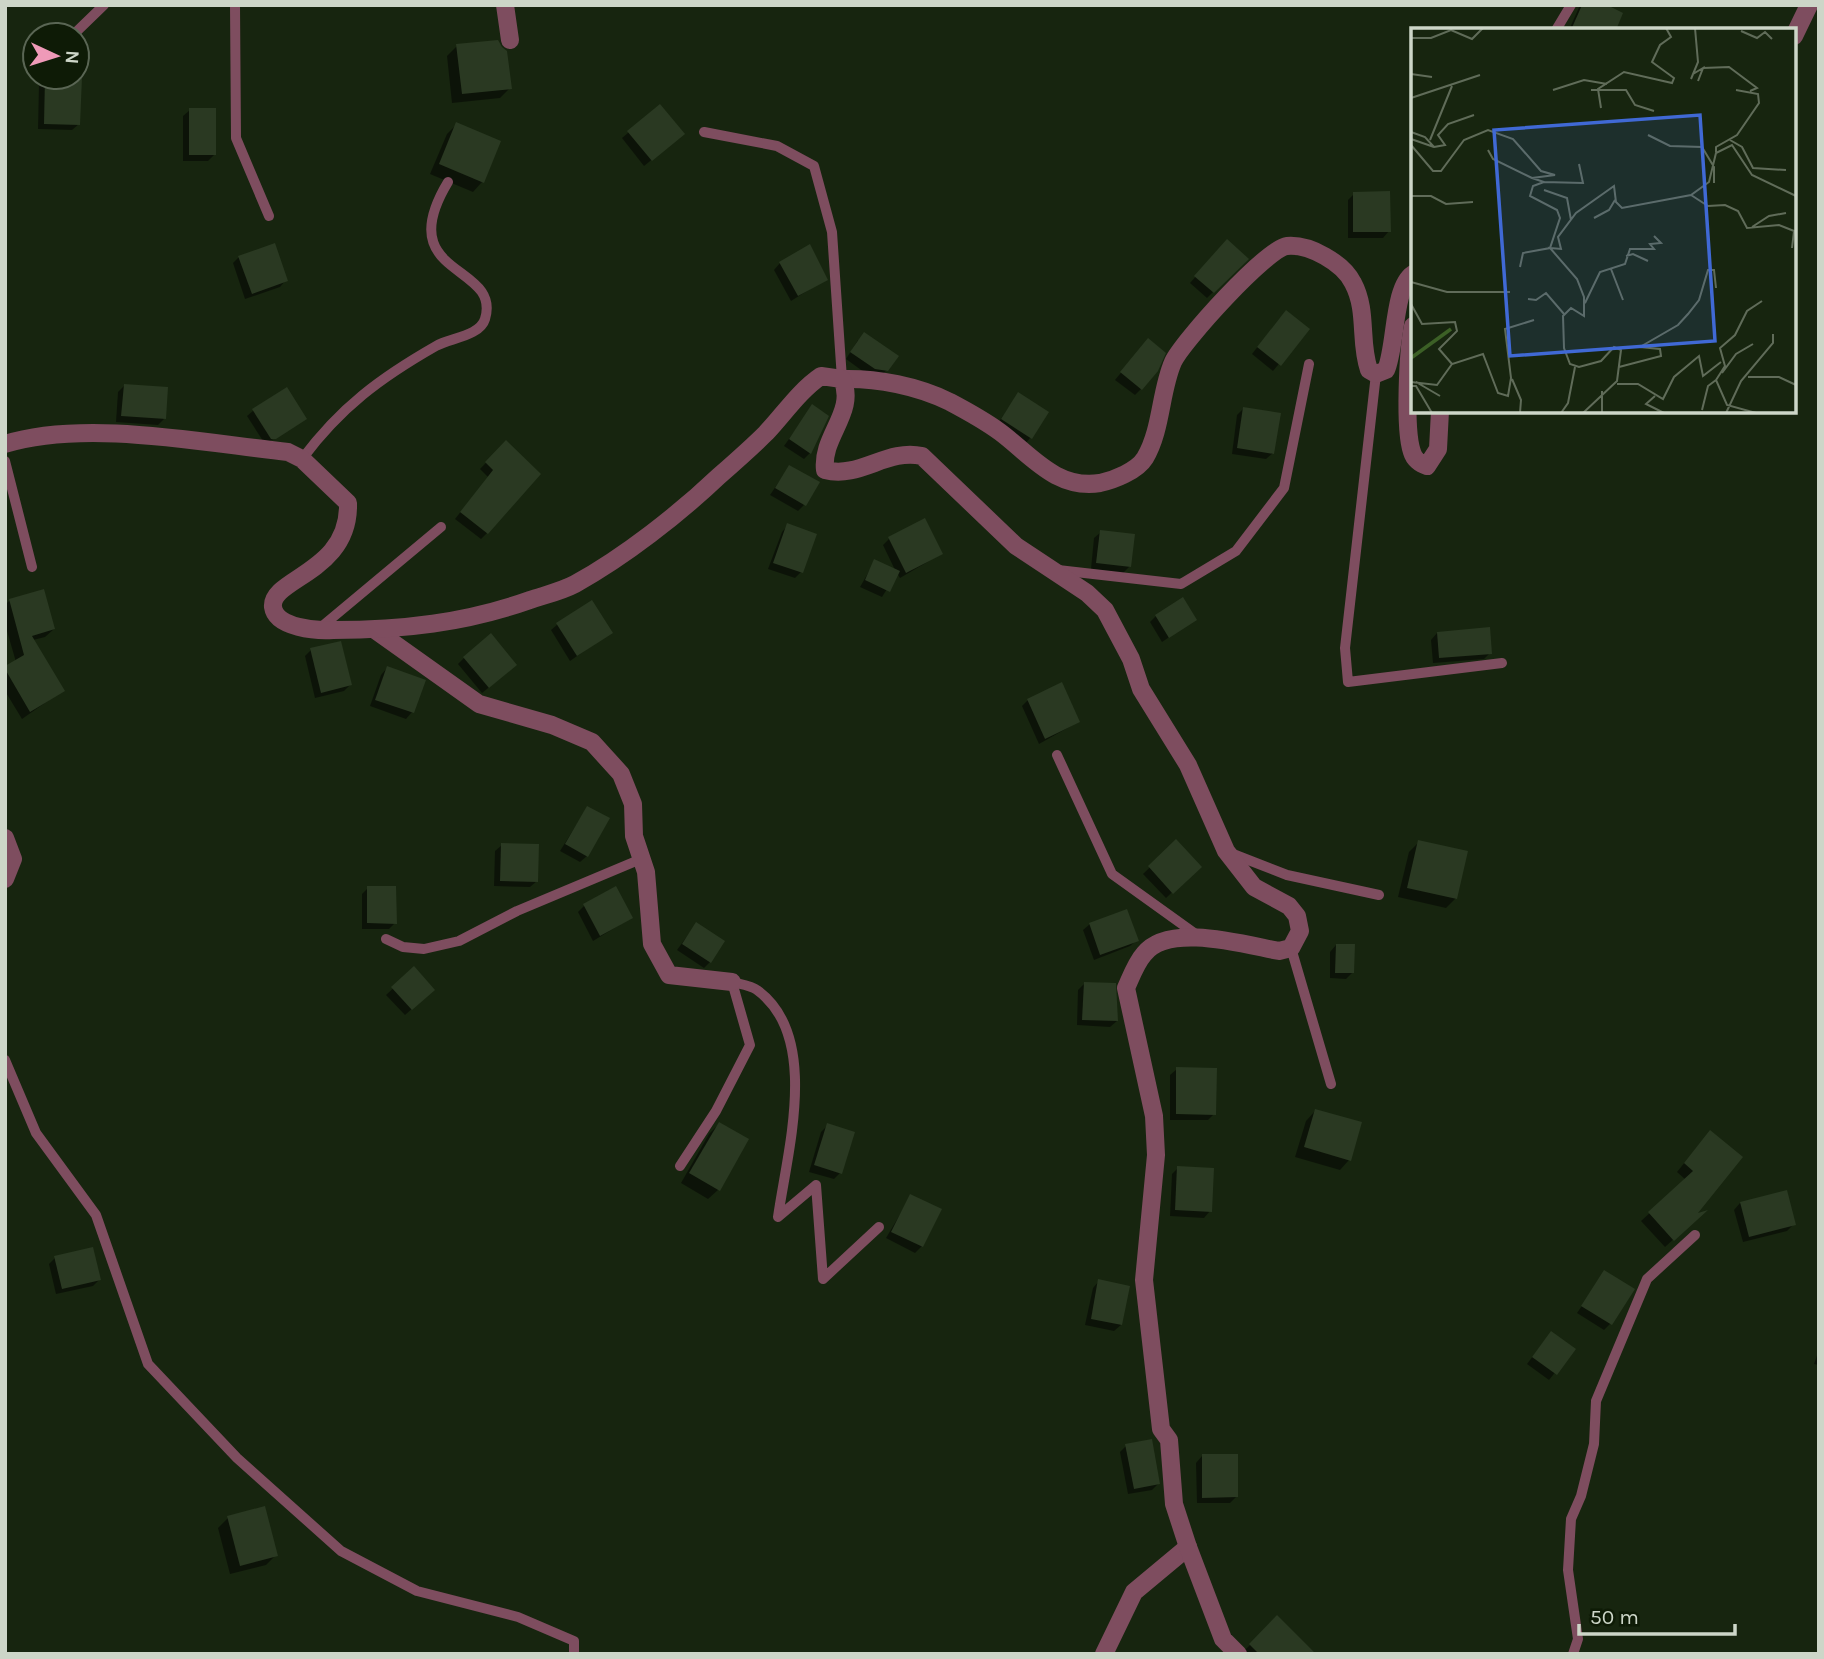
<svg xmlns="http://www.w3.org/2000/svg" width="1824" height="1659" font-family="Karla,sans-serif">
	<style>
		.shadow { fill: #0007 }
		.building { fill: #2a3922 }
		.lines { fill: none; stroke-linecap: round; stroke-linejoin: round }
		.service { stroke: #7e4d5f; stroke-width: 10 }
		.minor { stroke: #7e4d5f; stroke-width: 18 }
		.tertiary { stroke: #7e4d5f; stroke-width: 18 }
		.inset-river { fill: none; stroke: #3c6026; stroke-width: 3.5 }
		.inset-road { fill: none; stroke: #606c59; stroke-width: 2 }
		.view { fill: #4069d5; fill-opacity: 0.15; stroke: #4069d5; stroke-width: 3.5 }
		.inset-edge { fill: none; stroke: #cdd6c8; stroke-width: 3.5 }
	</style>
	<rect width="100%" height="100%" fill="#17250f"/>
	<g class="shadow">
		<path d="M 1580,5 L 1603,5 L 1614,30 L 1569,30 Z"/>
		<path d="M 457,46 L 510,88 L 500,98 L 452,103 L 447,56 Z"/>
		<path d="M 46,78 L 79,124 L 72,130 L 38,129 L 39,84 Z"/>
		<path d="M 660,106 L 676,140 L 644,166 L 622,138 Z"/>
		<path d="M 190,110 L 214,155 L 208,161 L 183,161 L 183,116 Z"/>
		<path d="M 457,124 L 482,182 L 473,192 L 430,174 L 447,134 Z"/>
		<path d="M 1354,194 L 1389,231 L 1383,238 L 1348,238 L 1348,200 Z"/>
		<path d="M 1221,248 L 1246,259 L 1207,298 L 1190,283 Z"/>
		<path d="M 239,257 L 286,280 L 280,287 L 245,299 L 233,263 Z"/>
		<path d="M 780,263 L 826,279 L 791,301 L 774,270 Z"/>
		<path d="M 1280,318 L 1308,329 L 1273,371 L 1252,354 Z"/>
		<path d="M 858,340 L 887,370 L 880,376 L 868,375 L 846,359 Z"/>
		<path d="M 1142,347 L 1141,389 L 1135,395 L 1115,380 Z"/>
		<path d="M 124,386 L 164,419 L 158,425 L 116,422 L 118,392 Z"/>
		<path d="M 1018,394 L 1031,437 L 1025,444 L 996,426 Z"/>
		<path d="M 812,407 L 810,453 L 804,459 L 784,446 Z"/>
		<path d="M 1243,409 L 1273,453 L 1266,459 L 1232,454 L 1237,415 Z"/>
		<path d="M 254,410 L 305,419 L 265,444 L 247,416 Z"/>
		<path d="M 506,442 L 487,533 L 481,539 L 455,519 L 488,477 L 480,469 Z"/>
		<path d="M 789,467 L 804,505 L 798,511 L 770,495 Z"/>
		<path d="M 788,525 L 801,572 L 795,578 L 768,569 L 782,532 Z"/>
		<path d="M 1101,532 L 1130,566 L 1123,573 L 1091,569 L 1094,538 Z"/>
		<path d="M 889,539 L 941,554 L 900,578 L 897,573 L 882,597 L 860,587 L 875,561 L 896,572 L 883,545 Z"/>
		<path d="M 9,601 L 54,629 L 45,637 L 33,640 L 62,691 L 22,719 L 5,691 L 5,668 L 16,662 L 5,624 L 5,605 Z"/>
		<path d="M 1156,616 L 1195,620 L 1162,642 L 1150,622 Z"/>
		<path d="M 558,624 L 610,633 L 570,661 L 551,630 Z"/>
		<path d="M 1437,633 L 1490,653 L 1484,659 L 1433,663 L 1431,640 Z"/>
		<path d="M 311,650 L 350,685 L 344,691 L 315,698 L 305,656 Z"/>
		<path d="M 464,658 L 509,671 L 482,693 L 458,664 Z"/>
		<path d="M 387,668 L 424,681 L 412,712 L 406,719 L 370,706 L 381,675 Z"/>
		<path d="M 1028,700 L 1078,722 L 1039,744 L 1022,706 Z"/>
		<path d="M 587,808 L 587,856 L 580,862 L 560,851 Z"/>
		<path d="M 1176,842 L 1199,867 L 1166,898 L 1143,874 Z"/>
		<path d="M 1419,842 L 1456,898 L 1446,908 L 1398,897 L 1409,852 Z"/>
		<path d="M 502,845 L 537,881 L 530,887 L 494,886 L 495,851 Z"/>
		<path d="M 368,888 L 395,923 L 389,929 L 362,929 L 362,894 Z"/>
		<path d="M 584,906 L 631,918 L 593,941 L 578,912 Z"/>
		<path d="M 696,924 L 710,962 L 704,968 L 677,950 Z"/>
		<path d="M 1090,924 L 1137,940 L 1130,946 L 1094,960 L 1083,930 Z"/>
		<path d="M 1336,945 L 1352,973 L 1346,979 L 1330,978 L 1330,952 Z"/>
		<path d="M 414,969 L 433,990 L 405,1015 L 386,995 Z"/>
		<path d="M 1084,984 L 1117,1021 L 1110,1027 L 1077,1025 L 1078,990 Z"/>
		<path d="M 1177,1069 L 1214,1114 L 1208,1120 L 1170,1120 L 1170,1075 Z"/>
		<path d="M 1315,1111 L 1349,1160 L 1340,1170 L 1295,1157 L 1306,1121 Z"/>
		<path d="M 719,1124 L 718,1190 L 708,1199 L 681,1183 L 709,1134 Z"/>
		<path d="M 828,1125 L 840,1173 L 834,1179 L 809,1172 L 821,1132 Z"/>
		<path d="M 1702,1141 L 1694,1216 L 1702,1213 L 1665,1247 L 1641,1221 L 1686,1180 L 1677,1172 Z"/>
		<path d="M 1178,1168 L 1210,1211 L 1204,1218 L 1170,1216 L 1172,1174 Z"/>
		<path d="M 911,1196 L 922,1246 L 915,1253 L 886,1238 Z"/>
		<path d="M 1740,1203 L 1794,1224 L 1787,1231 L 1743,1242 L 1734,1210 Z"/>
		<path d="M 55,1258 L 99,1280 L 93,1286 L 56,1294 L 49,1264 Z"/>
		<path d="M 1605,1272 L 1610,1324 L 1604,1330 L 1577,1313 Z"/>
		<path d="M 1099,1281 L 1121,1325 L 1114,1331 L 1085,1325 L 1093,1288 Z"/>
		<path d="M 1545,1340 L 1573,1350 L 1549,1380 L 1527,1364 Z"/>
		<path d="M 1819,1350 L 1819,1365 L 1814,1364 Z"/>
		<path d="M 1126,1446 L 1158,1484 L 1152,1490 L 1128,1494 L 1120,1452 Z"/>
		<path d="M 1202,1456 L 1237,1496 L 1230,1503 L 1197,1503 L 1196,1463 Z"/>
		<path d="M 228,1518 L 276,1555 L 266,1565 L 230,1574 L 218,1528 Z"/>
		<path d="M 1277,1618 L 1316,1654 L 1247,1654 L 1244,1651 Z"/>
	</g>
	<g class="building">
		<path d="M 1582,5 L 1607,5 L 1623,13 L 1616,30 L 1571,30 Z"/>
		<path d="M 498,40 L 502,47 L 507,51 L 512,89 L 462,94 L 456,44 Z"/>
		<path d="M 45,77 L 82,77 L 80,125 L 44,124 Z"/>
		<path d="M 660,104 L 685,134 L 652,161 L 627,131 Z"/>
		<rect x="189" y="108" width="27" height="47"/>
		<path d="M 456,122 L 501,141 L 484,183 L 439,164 Z"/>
		<path d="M 1390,191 L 1391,232 L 1353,232 L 1353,192 Z"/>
		<path d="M 1227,239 L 1249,259 L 1214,293 L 1194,276 Z"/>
		<path d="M 275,243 L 288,281 L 252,294 L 238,256 Z"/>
		<path d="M 810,244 L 828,280 L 798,296 L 779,262 Z"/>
		<path d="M 1286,310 L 1310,329 L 1281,366 L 1257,347 Z"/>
		<path d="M 864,332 L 899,356 L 888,371 L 875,369 L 850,352 Z"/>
		<path d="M 1148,338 L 1166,353 L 1158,371 L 1142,390 L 1120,372 Z"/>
		<path d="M 124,384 L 168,387 L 166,419 L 121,416 Z"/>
		<path d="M 287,387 L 307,419 L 276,439 L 271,439 L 252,409 Z"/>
		<path d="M 1018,392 L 1049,412 L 1032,439 L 1001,419 Z"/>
		<path d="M 812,404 L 829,416 L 811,454 L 789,439 Z"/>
		<path d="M 1243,407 L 1281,413 L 1274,454 L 1237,448 Z"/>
		<path d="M 506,440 L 541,474 L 488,534 L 460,512 L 493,470 L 485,462 Z"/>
		<path d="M 789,465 L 820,482 L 806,506 L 775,488 Z"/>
		<path d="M 925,518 L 943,554 L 906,573 L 888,537 Z"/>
		<path d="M 787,523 L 817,534 L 803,573 L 773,563 Z"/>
		<path d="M 1100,530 L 1135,534 L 1131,567 L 1096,563 Z"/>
		<path d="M 874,559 L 900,571 L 890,592 L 865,580 Z"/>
		<path d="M 44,589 L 55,629 L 32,636 L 65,691 L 30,712 L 5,669 L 5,666 L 24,655 L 9,599 Z"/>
		<path d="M 1183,597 L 1197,620 L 1169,638 L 1155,615 Z"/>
		<path d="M 592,600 L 613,633 L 577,656 L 556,623 Z"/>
		<path d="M 1490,627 L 1492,654 L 1439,658 L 1437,632 Z"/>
		<path d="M 491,633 L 517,665 L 489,688 L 463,657 Z"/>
		<path d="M 341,641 L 352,685 L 321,693 L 310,648 Z"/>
		<path d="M 387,666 L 426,680 L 414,713 L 375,700 Z"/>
		<path d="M 1062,682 L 1080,722 L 1045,739 L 1027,699 Z"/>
		<path d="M 587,806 L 610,818 L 588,857 L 565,844 Z"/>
		<path d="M 1176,839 L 1202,867 L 1173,894 L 1148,866 Z"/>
		<path d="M 1418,840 L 1468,851 L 1457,899 L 1407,888 Z"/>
		<path d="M 501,843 L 539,844 L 538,882 L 500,881 Z"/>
		<path d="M 367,886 L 396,886 L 397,924 L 367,923 Z"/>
		<path d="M 616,886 L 633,918 L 600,936 L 583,904 Z"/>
		<path d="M 1127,909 L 1139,941 L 1100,955 L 1089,923 Z"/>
		<path d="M 696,922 L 725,941 L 711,963 L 682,944 Z"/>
		<path d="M 1336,944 L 1355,944 L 1354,973 L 1335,973 Z"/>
		<path d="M 414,966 L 435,990 L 412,1010 L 391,987 Z"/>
		<path d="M 1084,982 L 1116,983 L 1118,1021 L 1082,1020 Z"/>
		<path d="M 1176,1067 L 1217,1068 L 1216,1115 L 1176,1114 Z"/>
		<path d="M 1315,1109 L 1362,1122 L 1351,1161 L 1304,1147 Z"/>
		<path d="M 719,1122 L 749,1139 L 720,1191 L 689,1173 Z"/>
		<path d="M 827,1123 L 855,1132 L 842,1174 L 814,1165 Z"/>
		<path d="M 1710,1130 L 1743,1157 L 1698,1213 L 1708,1210 L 1674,1241 L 1648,1212 L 1693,1171 L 1684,1163 Z"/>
		<path d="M 1177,1166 L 1214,1168 L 1212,1212 L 1175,1210 Z"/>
		<path d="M 1787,1190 L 1796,1225 L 1749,1237 L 1740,1202 Z"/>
		<path d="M 910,1194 L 942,1209 L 923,1247 L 891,1232 Z"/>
		<path d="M 93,1247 L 101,1280 L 62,1289 L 54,1256 Z"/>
		<path d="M 1604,1270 L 1635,1289 L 1612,1325 L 1581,1306 Z"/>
		<path d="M 1098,1279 L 1130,1286 L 1122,1325 L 1091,1319 Z"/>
		<path d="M 1551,1331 L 1576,1349 L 1557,1375 L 1532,1357 Z"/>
		<path d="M 1152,1439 L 1160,1484 L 1134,1489 L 1125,1444 Z"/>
		<path d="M 1202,1454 L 1238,1454 L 1238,1497 L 1202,1498 Z"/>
		<path d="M 265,1506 L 278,1556 L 240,1566 L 227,1516 Z"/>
		<path d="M 1277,1615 L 1316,1654 L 1259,1654 L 1249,1644 Z"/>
	</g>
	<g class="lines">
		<g class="service">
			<path d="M 235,5 L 236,138 L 269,216"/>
			<path d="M 1556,30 L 1571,5"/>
			<path d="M 73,35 L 104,5"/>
			<path d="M 704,132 L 777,146 L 814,166 L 832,232 L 842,379"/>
			<path d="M 1376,374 L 1345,648 L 1348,682 L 1502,663"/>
			<path d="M 302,459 C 341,407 380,378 436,346 C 450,338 480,336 485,319 C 502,263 390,278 448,182"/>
			<path d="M 5,461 L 32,567"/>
			<path d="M 1058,570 L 1181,584 L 1236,551 L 1284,488 L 1309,364"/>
			<path d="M 320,628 L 441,527"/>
			<path d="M 1057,755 L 1112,874 L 1197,935"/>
			<path d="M 1233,854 L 1287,875 L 1379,895"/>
			<path d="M 386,939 L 403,947 L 424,949 L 459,941 L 517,911 L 641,859"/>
			<path d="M 1291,948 L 1331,1084"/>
			<path d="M 732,982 C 739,984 751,985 757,990 C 821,1036 787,1152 778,1217 L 816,1185 L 823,1279 L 879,1227"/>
			<path d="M 5,1060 L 36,1133 L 96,1215 L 148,1364 L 237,1458 L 341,1551 L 417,1591 L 518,1617 L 574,1641 L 574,1654"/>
			<path d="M 680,1166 L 716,1111 L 750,1045 L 732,982"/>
			<path d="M 1573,1654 L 1578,1639 L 1568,1570 L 1571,1519 L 1581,1496 L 1594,1444 L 1596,1401 L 1647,1279 L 1695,1235"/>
		</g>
		<g class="minor">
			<path d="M 505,5 L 510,40"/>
			<path d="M 1794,36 L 1809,5"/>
			<path d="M 1413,326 C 1408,350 1404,429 1412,452 C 1414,459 1420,464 1427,466 L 1438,449 L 1440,411"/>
			<path d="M 842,379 C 877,378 918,386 950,402 C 967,411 985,421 1000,432 C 1031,455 1056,490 1100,483 C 1114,480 1137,471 1145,458 C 1162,429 1160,392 1173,362 C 1182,342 1267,248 1287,246 C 1310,244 1343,263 1353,283 C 1368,311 1359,342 1369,370 L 1376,374 L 1386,370 C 1396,348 1393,287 1413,274"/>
			<path d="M 375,630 L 479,704 L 552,725 L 592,742 L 621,774 L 633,804 L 634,836 L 646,872 L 652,944 L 669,975 L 732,982"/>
			<path d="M 1104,1654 L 1134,1592 L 1188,1547"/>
		</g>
		<g class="tertiary">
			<path d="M 5,444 C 85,419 204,443 288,452 L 302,459 L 348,503 C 350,573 270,578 273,607 C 276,628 317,631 333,630 C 402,630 465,623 530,600 C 545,595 562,591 575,584 C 624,557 679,514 719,476 C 735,462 751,448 766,433 C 784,414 799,391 821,376 L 842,379 C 857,412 821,436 825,470 C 860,479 887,448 922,456 L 1016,546 L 1087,593 L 1105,610 L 1131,659 L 1141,689 L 1188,765 L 1226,851 L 1254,887 L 1289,906 L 1297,916 L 1300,931 L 1291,948 L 1279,951 C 1246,945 1168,922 1144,954 C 1136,963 1131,977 1126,988 L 1154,1116 L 1156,1155 L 1144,1280 L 1161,1429 L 1169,1440 L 1174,1504 L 1188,1547 L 1223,1639 L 1238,1654"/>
			<path d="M 5,838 L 13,859 L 5,879"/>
		</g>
	</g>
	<g transform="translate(1411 28)">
		<rect width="385" height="385" fill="#17250f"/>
		<path class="inset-river" d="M 0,330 L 40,301"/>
		<path class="inset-road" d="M 330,3 L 346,10 L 354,4 L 361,11M 0,10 L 20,10 L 40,2 L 61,11 L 72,0M 292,40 L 318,39 L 346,60 L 339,63M 0,46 L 21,49M 282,46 L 292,40 L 287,53M 280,51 L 287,34 L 284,0M 142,62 L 173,52 L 196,56M 180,62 L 215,62 L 224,77 L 243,83M 0,70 L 69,47M 190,80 L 187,61 L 213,44 L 261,55 L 263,50 L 241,34 L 249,17 L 260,9 L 255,0M 0,104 L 14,109 L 23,119 L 0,111M 237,107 L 259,118 L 291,119 L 303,139 L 303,155M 19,112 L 41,58M 319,112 L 331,119 L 342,140 L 375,142M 0,117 L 22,143 L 30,143 L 53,112 L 77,102 L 102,111 L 130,143 L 144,147 L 121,150 L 133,154 L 122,158 L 119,168 L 146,182 L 149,190 L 139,220 L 112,225 L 109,239M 23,119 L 34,117 L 27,107 L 37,96 L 63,87M 77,122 L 82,131 L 121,150M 305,124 L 305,119 L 326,107 L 348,75 L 347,66 L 325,62M 133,154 L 172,155 L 168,136M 133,162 L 156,170 L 160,192M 280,167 L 297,178 L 314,177 L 327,183 L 336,200 L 368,197 L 383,203 L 381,220M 0,168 L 20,168 L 35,176 L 62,174M 183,190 L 198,182 L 204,172M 341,199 L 358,188 L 375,185M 215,228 L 222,226 L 237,233M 200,241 L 212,272M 0,254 L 36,264 L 99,264M 117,271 L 125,272 L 135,265 L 153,286M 174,275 L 189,244 L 214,236 L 219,221 L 243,221 L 239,216 L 250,215 L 243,208M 0,276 L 11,296 L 44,294 L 46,303 L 28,321 L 41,336M 208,339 L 250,328 L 249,321 L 229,319 L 267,297 L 277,286 L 288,272 L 297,242 L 303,242 L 305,260M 311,345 L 325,326 L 342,316M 337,349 L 368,349 L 385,357M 101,351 L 110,372 L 109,385M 0,354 L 26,357 L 41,336 L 72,326 L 87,365 L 97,368 L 100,350 L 94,301 L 123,292M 5,354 L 29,368M 206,356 L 227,356 L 252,371 L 263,349 L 288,328 L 292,348 L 310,334M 0,358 L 5,358 L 21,385M 191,363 L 191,385M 244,368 L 235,376 L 253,385M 291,382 L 297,358 L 305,352M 150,385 L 157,375 L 164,339M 172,385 L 206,353 L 210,322 L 203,319 L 190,333 L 168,339 L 159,336 L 153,320 L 152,288 L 160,280 L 173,288 L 173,269 L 166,251 L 139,220 L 150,221 L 147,209 L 165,185 L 203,158 L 205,174 L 211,180 L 280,167 L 298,154 L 305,125 L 321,117 L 341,147 L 385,168M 315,385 L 330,353 L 362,315 L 362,306M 345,385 L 316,377 L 305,352 L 314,338 L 309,320 L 324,307 L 336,283 L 351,273"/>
		<path class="view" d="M 289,87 L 304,313 L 99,328 L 83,102 Z"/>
		<rect width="385" height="385" class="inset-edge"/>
	</g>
	<rect width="1824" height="1659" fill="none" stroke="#cdd6c8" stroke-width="14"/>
	<g transform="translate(56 56) rotate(94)"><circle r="33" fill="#0e1b06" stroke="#5a6654" stroke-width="2"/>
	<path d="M0-5L12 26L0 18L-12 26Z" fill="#ef9ab8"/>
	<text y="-10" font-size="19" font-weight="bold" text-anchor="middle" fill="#cdd6c8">N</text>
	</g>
	<path d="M1579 1624v10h156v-10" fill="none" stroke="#cdd6c8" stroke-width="3.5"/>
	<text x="1590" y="1624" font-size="21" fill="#cdd6c8" stroke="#0e1b06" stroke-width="5" paint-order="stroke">50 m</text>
</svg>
